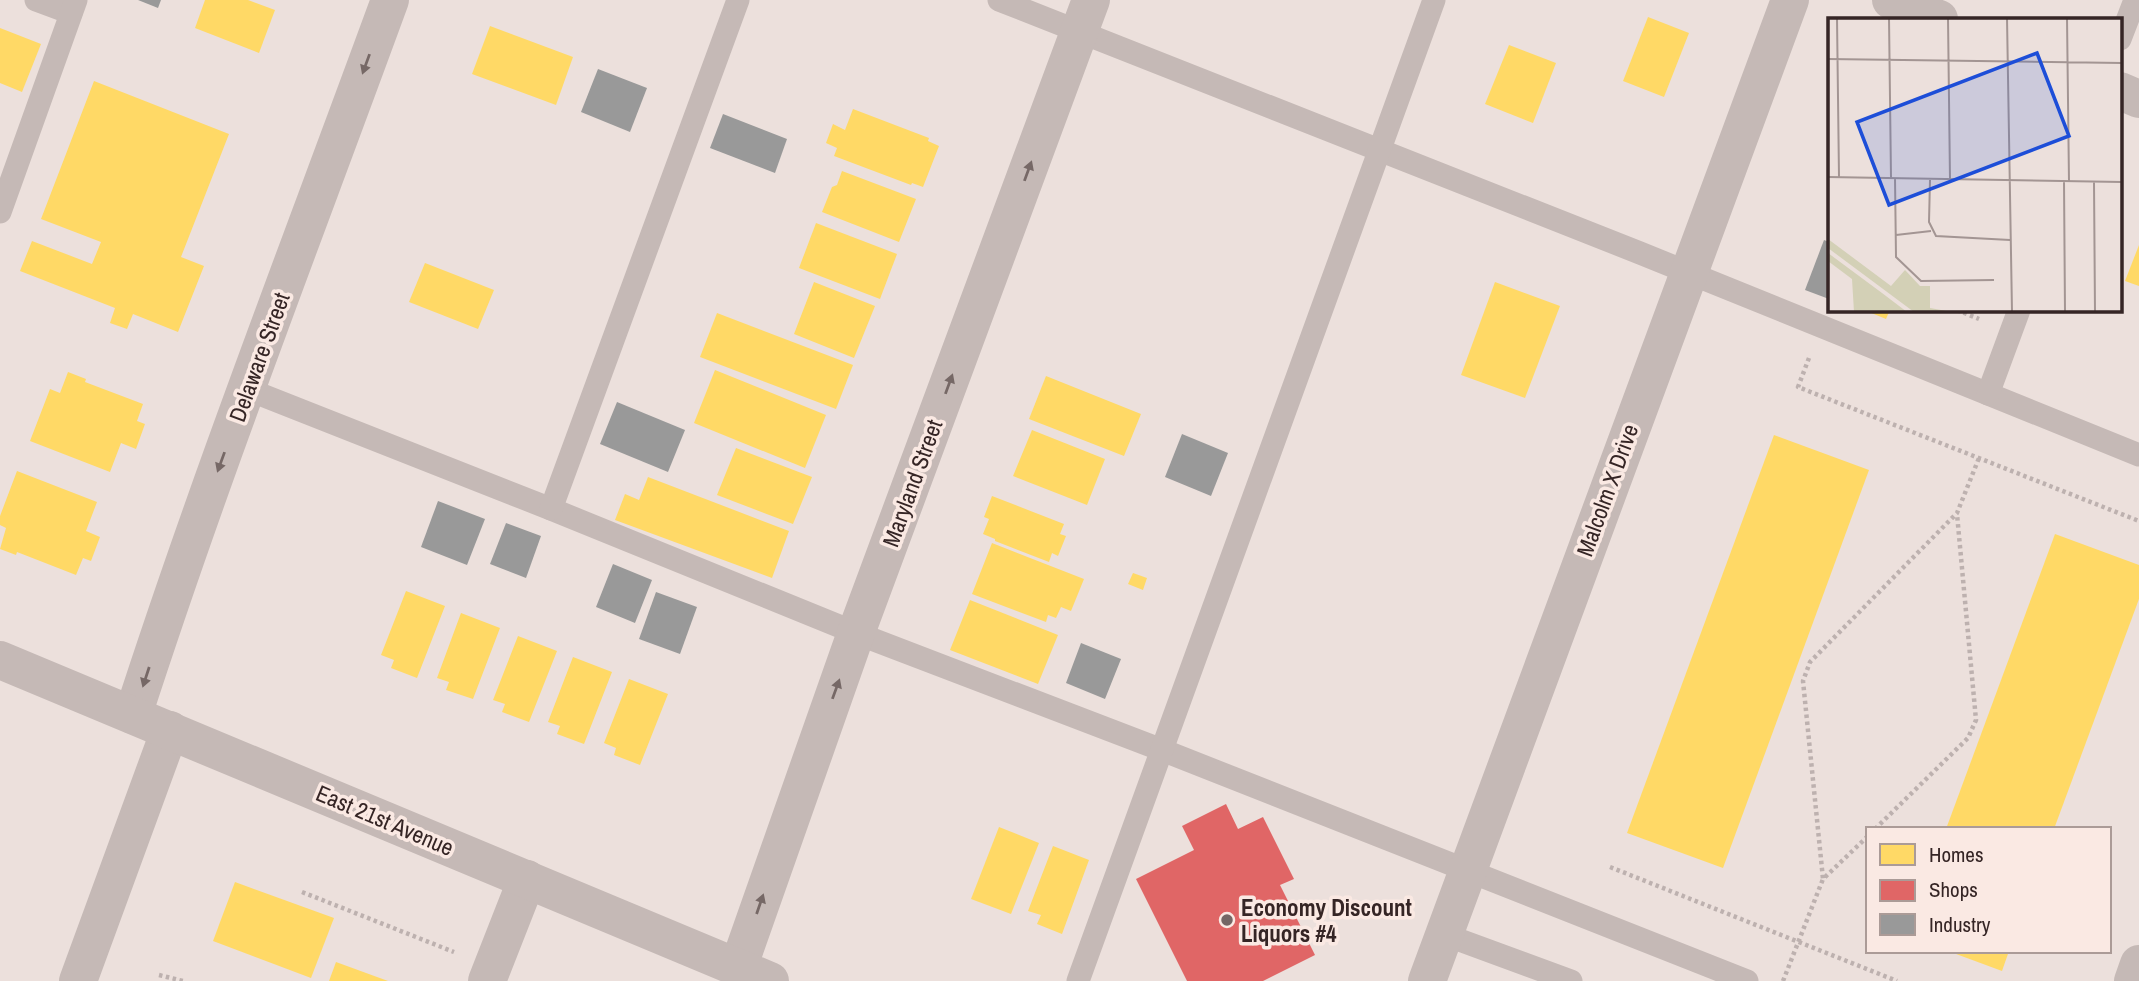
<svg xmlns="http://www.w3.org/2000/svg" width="2139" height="981" font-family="'Archivo Narrow',sans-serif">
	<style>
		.homes { fill: #ffd966 }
		.shops { fill: #e06666 }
		.industry { fill: #999 }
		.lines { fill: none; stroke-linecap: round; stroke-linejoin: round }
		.path { stroke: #bdb1af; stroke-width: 4.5; stroke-dasharray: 3.5 3.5; stroke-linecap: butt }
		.service { stroke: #c5b9b6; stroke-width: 23 }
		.minor { stroke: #c5b9b6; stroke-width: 38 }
		.tertiary { stroke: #c5b9b6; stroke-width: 38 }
		.oneway { fill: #766866 }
		.poi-dot { fill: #756665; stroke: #fae9e3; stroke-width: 2.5 }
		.labels { text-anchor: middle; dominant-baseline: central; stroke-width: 7; stroke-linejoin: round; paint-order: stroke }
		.street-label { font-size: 23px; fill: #352525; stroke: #fae9e3 }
		.poi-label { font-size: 23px; font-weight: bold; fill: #352525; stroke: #fae9e3; text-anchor: start }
		.inset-road { fill: none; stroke: #a39593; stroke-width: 2 }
		.view { fill: #1d4ed8; fill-opacity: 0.15; stroke: #1d4ed8; stroke-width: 3.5 }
		.inset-edge { fill: none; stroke: #352525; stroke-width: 3.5 }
	</style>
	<rect width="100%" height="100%" fill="#ece0dc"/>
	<g class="homes">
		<path d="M 205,0 L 248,0 L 275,10 L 259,53 L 195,28 Z"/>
		<path d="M 1648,17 L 1689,33 L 1664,97 L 1623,81 Z"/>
		<path d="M 490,26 L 573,57 L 556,105 L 472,74 Z"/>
		<path d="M 0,28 L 41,44 L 22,92 L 0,83 Z"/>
		<path d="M 1509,45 L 1556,63 L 1533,123 L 1485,104 Z"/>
		<path d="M 94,81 L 229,134 L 181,257 L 204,266 L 178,332 L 133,314 L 127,329 L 110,323 L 115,308 L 20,271 L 32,241 L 92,264 L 101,242 L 41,219 Z"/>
		<path d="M 853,109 L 929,138 L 928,141 L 939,146 L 923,187 L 912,183 L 911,185 L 834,156 L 837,148 L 826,143 L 833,124 L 845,130 Z"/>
		<path d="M 842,171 L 916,199 L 899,242 L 822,212 L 832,187 L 837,185 Z"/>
		<path d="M 816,223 L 897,254 L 880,299 L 799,268 Z"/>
		<path d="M 2139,245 L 2139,286 L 2125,281 Z"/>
		<path d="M 425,263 L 494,290 L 478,329 L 409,302 Z"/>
		<path d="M 814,282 L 875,306 L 854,358 L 794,334 Z"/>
		<path d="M 1495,282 L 1560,306 L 1525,398 L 1461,375 Z"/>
		<path d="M 1864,310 L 1890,310 L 1886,319 Z"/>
		<path d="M 717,313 L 853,365 L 836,409 L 700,357 Z"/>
		<path d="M 715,370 L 826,415 L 805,468 L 694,423 Z"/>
		<path d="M 68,372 L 86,379 L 85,382 L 143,404 L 137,421 L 145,424 L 136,449 L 121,443 L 110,472 L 30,441 L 50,389 L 60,393 Z"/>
		<path d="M 1046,376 L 1141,414 L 1124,456 L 1029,419 Z"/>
		<path d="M 1032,430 L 1105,459 L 1087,505 L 1013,476 Z"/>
		<path d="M 1774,435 L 1869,470 L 1723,868 L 1627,833 Z"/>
		<path d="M 736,448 L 812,477 L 793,524 L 717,495 Z"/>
		<path d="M 17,471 L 97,502 L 86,531 L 100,537 L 91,561 L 83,558 L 76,575 L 17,552 L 16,555 L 0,549 L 6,528 L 0,525 L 0,516 Z"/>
		<path d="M 648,477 L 789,531 L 772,578 L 615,520 L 625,494 L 639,500 Z"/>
		<path d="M 992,496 L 1064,524 L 1060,534 L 1066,536 L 1058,556 L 1052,553 L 1049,562 L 995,541 L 995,539 L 983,534 L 989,519 L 984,517 Z"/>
		<path d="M 2055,534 L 2139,565 L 2139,599 L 2054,829 L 1946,829 Z"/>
		<path d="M 992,543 L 1084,579 L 1071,611 L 1061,607 L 1056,618 L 1048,615 L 1046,622 L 972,594 Z"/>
		<path d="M 1133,573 L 1147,578 L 1143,590 L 1128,584 Z"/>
		<path d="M 406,591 L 445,606 L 417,678 L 391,668 L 394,660 L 381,655 Z"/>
		<path d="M 970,600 L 1058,635 L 1038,684 L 950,650 Z"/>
		<path d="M 461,613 L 500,628 L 473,699 L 446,690 L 449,682 L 437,678 Z"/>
		<path d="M 518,636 L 557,651 L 529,722 L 502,712 L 505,704 L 493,700 Z"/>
		<path d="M 573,657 L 612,672 L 584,744 L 557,734 L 560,726 L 548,722 Z"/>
		<path d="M 629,679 L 668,694 L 640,765 L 614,755 L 616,748 L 604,743 Z"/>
		<path d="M 999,827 L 1039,843 L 1011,914 L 971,899 Z"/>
		<path d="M 1053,846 L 1089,860 L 1062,934 L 1037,924 L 1041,915 L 1028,911 Z"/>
		<path d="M 235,882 L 334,918 L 311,978 L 213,941 Z"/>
		<path d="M 1948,951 L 2009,951 L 2002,971 Z"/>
		<path d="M 336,962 L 388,981 L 329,981 Z"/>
	</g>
	<path class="shops" d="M 1226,804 L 1238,829 L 1263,817 L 1294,879 L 1280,885 L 1315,955 L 1263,981 L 1187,981 L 1136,879 L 1194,850 L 1182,826 Z"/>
	<g class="industry">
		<path d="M 138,0 L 161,0 L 158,8 Z"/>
		<path d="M 598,69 L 647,88 L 630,132 L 581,112 Z"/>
		<path d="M 723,114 L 787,139 L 775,173 L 710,148 Z"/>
		<path d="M 1824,240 L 1829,242 L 1829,299 L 1805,290 Z"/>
		<path d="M 617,402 L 685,430 L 668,472 L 600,444 Z"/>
		<path d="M 1182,434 L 1228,453 L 1211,496 L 1165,477 Z"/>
		<path d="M 438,501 L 485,519 L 467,565 L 421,547 Z"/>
		<path d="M 506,523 L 541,536 L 526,578 L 490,564 Z"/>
		<path d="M 613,564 L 652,580 L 635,623 L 596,607 Z"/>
		<path d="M 656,592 L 697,607 L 680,654 L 639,639 Z"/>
		<path d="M 1081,643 L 1121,659 L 1105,699 L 1066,683 Z"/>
	</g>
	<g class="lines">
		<g class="path">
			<path d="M 1957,310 L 1979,319"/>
			<path d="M 1809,358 L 1798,387 L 2139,521"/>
			<path d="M 1875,829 L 1968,738 L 1976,720 L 1957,514"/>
			<path d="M 1868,836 L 1823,879 L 1803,681 L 1810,662 L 1957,513 L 1979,458"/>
			<path d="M 1610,867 L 1897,981"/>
			<path d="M 302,892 L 454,952"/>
			<path d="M 159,975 L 183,981"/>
			<path d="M 1783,981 L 1823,879"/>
		</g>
		<g class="service">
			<path d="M 36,0 L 71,13"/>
			<path d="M 999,0 L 1640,253 L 2139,455"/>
			<path d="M 2120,39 L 2135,0"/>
			<path d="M 0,212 L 76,0"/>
			<path d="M 247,389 L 551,509 L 856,633 L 1162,750 L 1747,981"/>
			<path d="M 1988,394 L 2019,310"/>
			<path d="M 551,509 L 738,0"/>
			<path d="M 1443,934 L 1571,981"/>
			<path d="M 1078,981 L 1434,0"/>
		</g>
		<g class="minor">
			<path d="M 1891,0 L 1939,19"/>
			<path d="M 2120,91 L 2139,99"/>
			<path d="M 133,715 C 211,474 303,238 390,0"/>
			<path d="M 738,968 L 856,633 L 1091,0"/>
			<path d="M 78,981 L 170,730"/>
			<path d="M 487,981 L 527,879"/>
			<path d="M 2133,981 L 2139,964"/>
		</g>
		<g class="tertiary">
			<path d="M 0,660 L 770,981"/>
			<path d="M 1427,981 L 1790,0"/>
		</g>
	</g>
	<defs><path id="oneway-solid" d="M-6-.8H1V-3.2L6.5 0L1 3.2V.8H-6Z" transform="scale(1.75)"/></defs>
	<g class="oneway">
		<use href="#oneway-solid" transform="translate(366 64) rotate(110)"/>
		<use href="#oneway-solid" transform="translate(1028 171) rotate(-70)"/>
		<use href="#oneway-solid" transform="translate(949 384) rotate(-70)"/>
		<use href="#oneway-solid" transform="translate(221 462) rotate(110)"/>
		<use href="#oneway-solid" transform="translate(146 677) rotate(108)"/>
		<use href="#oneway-solid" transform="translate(836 689) rotate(-70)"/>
		<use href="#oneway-solid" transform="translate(760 904) rotate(-71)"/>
	</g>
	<circle class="poi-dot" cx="1227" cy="920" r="7"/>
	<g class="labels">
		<g class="street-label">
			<text transform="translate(259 357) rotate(-70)">Delaware Street</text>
			<text transform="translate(912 483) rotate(-70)">Maryland Street</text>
			<text transform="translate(1607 490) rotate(-70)">Malcolm X Drive</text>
			<text transform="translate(385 820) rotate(23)">East 21st Avenue</text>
		</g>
		<g class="poi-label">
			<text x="1241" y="907">Economy Discount<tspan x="1241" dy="26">Liquors #4</tspan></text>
		</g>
	</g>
	<g transform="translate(1828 18)">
		<rect width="294" height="294" fill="#ece0dc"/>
		<path d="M 0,221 L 63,268 L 77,252 L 92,268 L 102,268 L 102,290 L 124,294 L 86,294 L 0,230 ZM 0,235 L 54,275 L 79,294 L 26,294 L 24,261 L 0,243 Z" fill="#d3d0b6"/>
		<path class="inset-road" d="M 9,0 L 11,159M 61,0 L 63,160M 120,0 L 122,162M 179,0 L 184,294M 239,0 L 241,164M 0,41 L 294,45M 0,159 L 294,164M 67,160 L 68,239 L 93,263 L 166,262M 102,162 L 101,204 L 108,218 L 182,222M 236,163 L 237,294M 266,164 L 267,294M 68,217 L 103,213"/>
		<path class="view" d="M 209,35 L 241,118 L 61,187 L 29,104 Z"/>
		<rect width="294" height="294" class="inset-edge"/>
	</g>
	<rect x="1866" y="827" width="245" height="126" fill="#fae9e3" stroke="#ab9b97" stroke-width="2"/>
	<rect x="1880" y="844" width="35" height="21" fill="#ffd966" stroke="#ab9b97" stroke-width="2"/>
	<text x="1929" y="862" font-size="21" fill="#352525">Homes</text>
	<rect x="1880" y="880" width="35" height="21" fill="#e06666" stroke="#ab9b97" stroke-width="2"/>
	<text x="1929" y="897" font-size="21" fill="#352525">Shops</text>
	<rect x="1880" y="914" width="35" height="21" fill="#999999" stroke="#ab9b97" stroke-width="2"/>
	<text x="1929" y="932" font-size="21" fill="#352525">Industry</text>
</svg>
